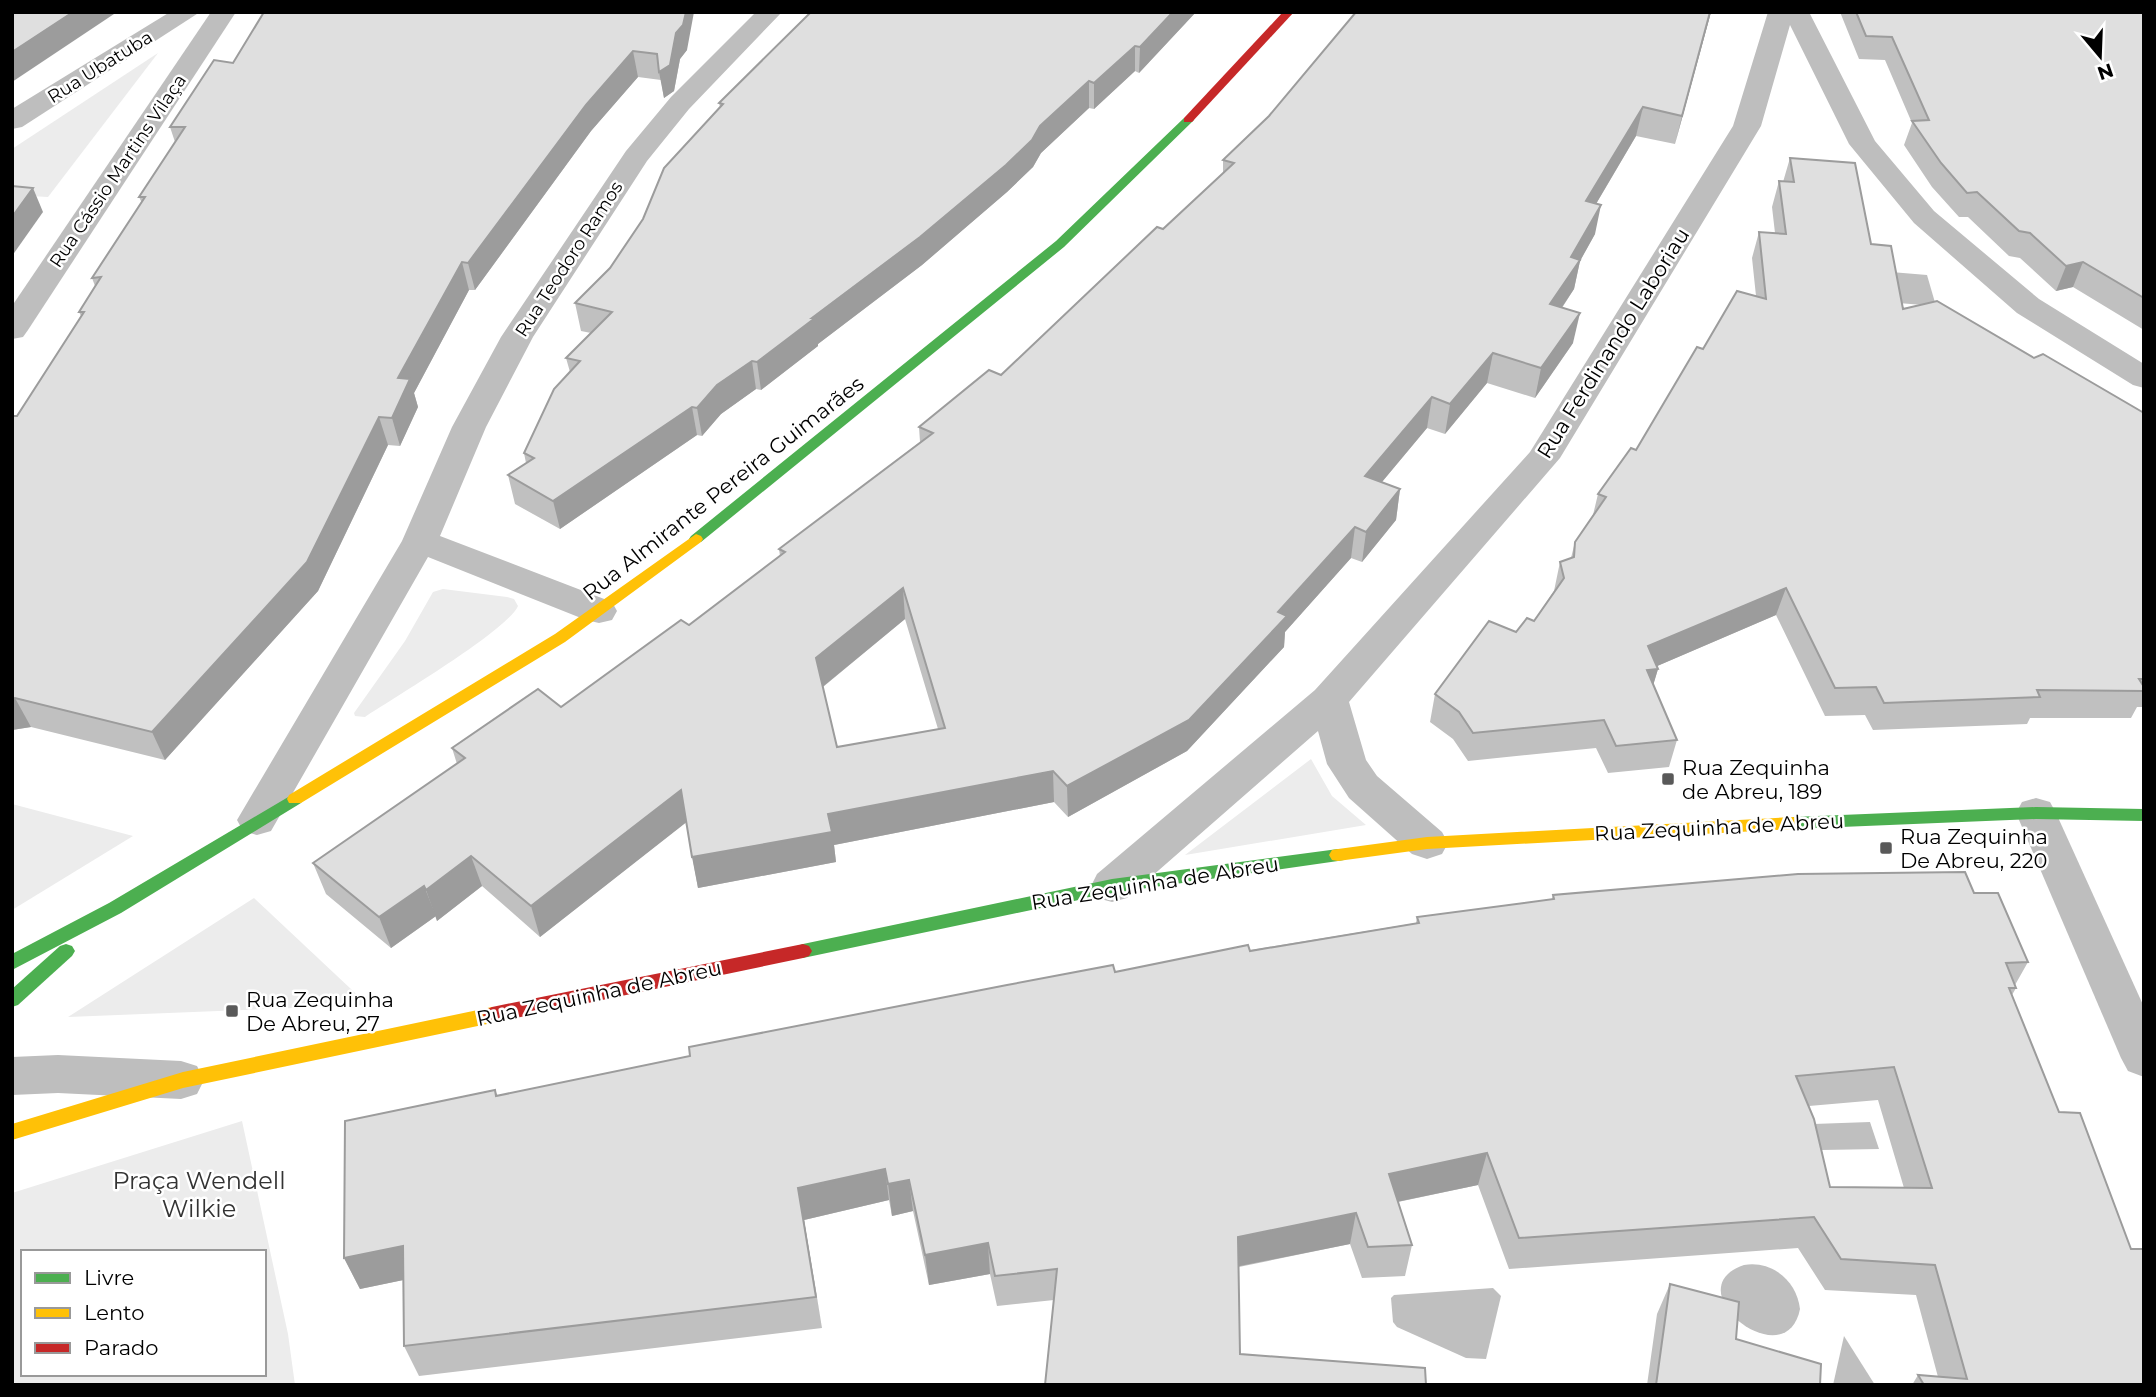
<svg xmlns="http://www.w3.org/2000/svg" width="2156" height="1397" font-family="Montserrat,sans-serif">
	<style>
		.green { fill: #ececec; fill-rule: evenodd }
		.water { fill: #bfbfbf }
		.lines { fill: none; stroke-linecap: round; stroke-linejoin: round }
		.street { fill: #bebebe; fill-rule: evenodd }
		.fast { fill: #4caf50; fill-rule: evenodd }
		.slow { fill: #ffc107; fill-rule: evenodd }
		.jam { fill: #c62828; fill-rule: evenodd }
		.wall { fill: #c0c0c0; fill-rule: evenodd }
		.shaded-wall { fill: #9c9c9c }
		.building { fill: #dfdfdf; stroke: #9c9c9c; stroke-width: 2; fill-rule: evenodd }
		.poi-dot { fill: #595959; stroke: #fff; stroke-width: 2.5 }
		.labels { text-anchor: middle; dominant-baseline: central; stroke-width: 5; stroke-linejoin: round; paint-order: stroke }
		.far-street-label { font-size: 18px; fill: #000; stroke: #fff }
		.street-label { font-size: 21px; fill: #000; stroke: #fff }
		.poi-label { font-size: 21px; fill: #000; stroke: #fff; text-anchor: start }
		.near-park-label { font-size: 24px; fill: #333; stroke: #fff }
	</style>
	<rect width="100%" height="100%" fill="#fff"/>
	<g class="green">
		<path d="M 158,53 L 48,197 L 12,195 L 12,149 Z"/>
		<path d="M 443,589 L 507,597 L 514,599 L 518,606 C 508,630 394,698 365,717 L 355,716 L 354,713 L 405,641 L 433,592 Z"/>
		<path d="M 1311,759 L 1332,796 L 1366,825 L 1185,855 Z"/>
		<path d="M 12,804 L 133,836 L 12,910 Z"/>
		<path d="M 254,898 L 368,1005 L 68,1017 Z"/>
		<path d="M 242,1121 L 288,1334 L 295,1385 L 12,1385 L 12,1193 ZM 23,1252 L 264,1252 L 264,1374 L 23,1374 Z"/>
	</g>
	<g class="water">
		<path d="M 1891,272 L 1927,275 L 1936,306 L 1898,303 Z"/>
		<path d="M 1870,1122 L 1879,1149 L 1761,1151 L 1753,1126 Z"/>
		<path d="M 1744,1265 C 1772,1260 1797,1281 1800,1309 C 1786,1379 1673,1289 1744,1265 Z"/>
		<path d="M 1493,1288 L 1501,1296 L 1486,1359 L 1466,1358 L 1397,1327 L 1393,1322 L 1391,1298 L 1394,1295 Z"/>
		<path d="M 1844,1336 L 1875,1385 L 1833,1385 Z"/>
	</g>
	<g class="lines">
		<g class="street">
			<path d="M 170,12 L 200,12 L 22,127 L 12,129 L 12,109 Z"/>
			<path d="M 211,12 L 236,12 L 28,330 L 23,337 L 12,339 L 12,306 Z"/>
			<path d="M 756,12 L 782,12 L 689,109 L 647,161 L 533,337 L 486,427 L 440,536 L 612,602 L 617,611 L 612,620 L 599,623 L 586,620 L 428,557 L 271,831 L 257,835 L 243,831 L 237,820 L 402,541 L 452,427 L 501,337 L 626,151 L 671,97 Z"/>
			<path d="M 1768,12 L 1809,12 L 1875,141 L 1934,211 L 2039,299 L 2144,364 L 2144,388 L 2133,385 L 2017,313 L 1914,223 L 1849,144 L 1790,25 L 1761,126 L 1560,458 L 1349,702 L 1366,760 L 1377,776 L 1442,832 L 1448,843 L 1442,854 L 1427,859 L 1412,854 L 1349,798 L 1327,764 L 1318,731 L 1127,898 L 1112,902 L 1097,898 L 1091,886 L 1097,874 L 1315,690 L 1530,452 L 1733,126 Z"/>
			<path d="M 2036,798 L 2050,802 L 2056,813 L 2144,1007 L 2144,1077 L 2128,1071 L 2121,1058 L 2016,813 L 2022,802 Z"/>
			<path d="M 58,1055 L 181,1061 L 197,1066 L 204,1080 L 197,1094 L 181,1099 L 58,1093 L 12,1095 L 12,1057 Z"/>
		</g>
		<g class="fast">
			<path d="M 1184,118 L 1194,120 L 1064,247 L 701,542 L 691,542 L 689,539 L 691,536 L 1056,241 Z"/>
			<path d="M 295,793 L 301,795 L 303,799 L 301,803 L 121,913 L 12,970 L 12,954 L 109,903 Z"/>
			<path d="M 2036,807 L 2144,809 L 2144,821 L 2036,819 L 1793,829 L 1787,827 L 1785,823 L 1787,819 L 1793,817 Z"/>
			<path d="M 1338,849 L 1344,850 L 1347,855 L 1344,860 L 1338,861 L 1112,893 L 803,958 L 797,956 L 794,951 L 797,946 L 803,944 L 1112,879 Z"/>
			<path d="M 66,944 L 72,946 L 75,951 L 72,956 L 18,1005 L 12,1007 L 12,989 L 60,946 Z"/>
		</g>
		<g class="slow">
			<path d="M 696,534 L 701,536 L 703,539 L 701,542 L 565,642 L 301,803 L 289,803 L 287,799 L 289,795 L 555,634 Z"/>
			<path d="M 1793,817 L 1799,819 L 1801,823 L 1799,827 L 1793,829 L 1427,849 L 1338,861 L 1332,860 L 1329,855 L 1332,850 L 1338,849 L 1427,837 Z"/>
			<path d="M 492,1007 L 498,1010 L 501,1015 L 498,1020 L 492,1023 L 183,1088 L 12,1140 L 12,1124 L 183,1072 Z"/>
		</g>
		<g class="jam">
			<path d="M 1283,12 L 1294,12 L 1192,122 L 1184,122 L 1184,118 Z"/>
			<path d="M 803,944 L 809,946 L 812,951 L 809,956 L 803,958 L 492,1023 L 486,1020 L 483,1015 L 486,1010 L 492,1007 Z"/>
		</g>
	</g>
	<g class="wall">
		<path d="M 264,12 L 687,50 L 680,59 L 674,91 L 664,98 L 661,80 L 638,77 L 591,131 L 475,290 L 469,290 L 414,393 L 418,407 L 400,446 L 388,445 L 318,591 L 165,760 L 31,727 L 12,730 L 17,416 L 81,316 L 79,312 L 95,286 L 92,278 L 142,203 L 139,197 L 175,142 L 170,127 L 233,63 Z"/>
		<path d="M 1196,12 L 1139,73 L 1135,71 L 1094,109 L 1089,108 L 1041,153 L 1033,167 L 1007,192 L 922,265 L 818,344 L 818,346 L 761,390 L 756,389 L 721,414 L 702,436 L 697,435 L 560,529 L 515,504 L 508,475 L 526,463 L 524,453 L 570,372 L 566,358 L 591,333 L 581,331 L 575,303 L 610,268 L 720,107 L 719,103 Z"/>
		<path d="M 1711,12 L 1675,144 L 1636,136 L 1596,204 L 1595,234 L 1580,261 L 1574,289 L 1562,308 L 1573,343 L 1535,398 L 1487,383 L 1445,434 L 1427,428 L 1382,482 L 1400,489 L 1396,520 L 1362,562 L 1351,558 L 1285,632 L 1284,647 L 1187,751 L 1068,817 L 1054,802 L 834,845 L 836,862 L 698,888 L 686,822 L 540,937 L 482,886 L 437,921 L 436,916 L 391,948 L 326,894 L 313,863 L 457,764 L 452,748 L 561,707 L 689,625 L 780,556 L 779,549 L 920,442 L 919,427 L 1001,375 L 1163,229 L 1223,173 L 1223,160 ZM 905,619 L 938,729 L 837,747 L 823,687 Z"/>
		<path d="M 1840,12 L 2144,12 L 2144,330 L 2073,287 L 2056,291 L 2020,258 L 2009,256 L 1968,217 L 1959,217 L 1932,187 L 1904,145 L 1912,123 L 1885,60 L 1859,59 Z"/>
		<path d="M 1790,158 L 1871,244 L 1903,309 L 2034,358 L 2144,413 L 2144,707 L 2137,707 L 2131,718 L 2030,718 L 2027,724 L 1873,730 L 1865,715 L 1825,716 L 1776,615 L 1657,666 L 1658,669 L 1653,685 L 1677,740 L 1669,767 L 1608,773 L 1596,748 L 1468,761 L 1453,739 L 1430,722 L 1435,694 L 1516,632 L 1534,621 L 1554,591 L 1560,562 L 1571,558 L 1575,542 L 1593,515 L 1598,494 L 1636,450 L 1703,349 L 1756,296 L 1752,258 L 1759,232 L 1775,233 L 1772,207 L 1779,181 L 1783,182 Z"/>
		<path d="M 1974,893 L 2028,962 L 2015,985 L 2016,988 L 2012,995 L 2144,1385 L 1912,1385 L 1918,1375 L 1938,1377 L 1916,1295 L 1825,1290 L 1798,1248 L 1509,1269 L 1478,1185 L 1398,1202 L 1412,1245 L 1405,1276 L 1362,1278 L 1350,1244 L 1239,1267 L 1045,1385 L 1054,1300 L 997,1306 L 990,1274 L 929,1285 L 913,1211 L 892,1216 L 889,1200 L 804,1220 L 822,1328 L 419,1376 L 404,1346 L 403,1280 L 360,1289 L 344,1258 L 495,1090 L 498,1096 L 1115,972 L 1416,923 L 1417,917 L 1552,899 L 1553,895 ZM 1878,1100 L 1904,1188 L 1830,1187 L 1809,1106 Z"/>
		<path d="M 1670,1284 L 1736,1339 L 1820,1385 L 1647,1385 L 1657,1314 Z"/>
	</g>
	<g class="shaded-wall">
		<path d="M 73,12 L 117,12 L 12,82 L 12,52 Z"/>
		<path d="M 686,12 L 694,12 L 687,50 L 680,59 L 674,91 L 664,98 L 659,72 Z"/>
		<path d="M 1173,12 L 1196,12 L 1139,73 L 1140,47 Z"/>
		<path d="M 1710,12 L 1711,12 L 1675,144 L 1682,116 Z"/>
		<path d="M 1135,46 L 1135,71 L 1094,109 L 1094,83 Z"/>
		<path d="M 633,51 L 638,77 L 591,131 L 475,290 L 468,263 L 586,105 Z"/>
		<path d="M 1089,81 L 1089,108 L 1041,153 L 1033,167 L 1007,192 L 922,265 L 818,344 L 818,346 L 761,390 L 757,362 L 812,318 L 1040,126 Z"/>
		<path d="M 1643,107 L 1636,136 L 1580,231 L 1586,201 Z"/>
		<path d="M 33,188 L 43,212 L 12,256 L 12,217 Z"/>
		<path d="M 1601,205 L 1595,234 L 1580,261 L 1574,289 L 1544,334 L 1550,304 L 1571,257 Z"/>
		<path d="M 462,262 L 469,290 L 414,393 L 418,407 L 400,446 L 392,418 L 398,378 Z"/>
		<path d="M 2083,262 L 2073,287 L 2056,291 L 2066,266 Z"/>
		<path d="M 1580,313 L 1573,343 L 1535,398 L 1541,368 Z"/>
		<path d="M 1493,353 L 1487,383 L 1445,434 L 1450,404 Z"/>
		<path d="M 752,361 L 756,389 L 721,414 L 702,436 L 697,408 L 717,385 Z"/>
		<path d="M 1432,397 L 1427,428 L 1361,507 L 1365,476 Z"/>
		<path d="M 692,407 L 697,435 L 560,529 L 553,501 Z"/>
		<path d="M 379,417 L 388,445 L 318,591 L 165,760 L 152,732 Z"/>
		<path d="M 1400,489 L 1396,520 L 1362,562 L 1366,532 Z"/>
		<path d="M 1355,527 L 1351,558 L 1285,632 L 1284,647 L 1187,751 L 1068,817 L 1067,786 L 1278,612 Z"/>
		<path d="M 903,588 L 905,619 L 820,689 L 816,658 Z"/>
		<path d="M 1786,588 L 1776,615 L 1648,670 L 1658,669 L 1650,696 L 1639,698 L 1648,646 Z"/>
		<path d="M 15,698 L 31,727 L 12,730 L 12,699 Z"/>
		<path d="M 1053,771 L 1054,802 L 834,845 L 836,862 L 698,888 L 692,857 L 828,814 Z"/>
		<path d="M 681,790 L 688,821 L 540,937 L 531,906 Z"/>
		<path d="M 471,856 L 482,886 L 437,921 L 426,890 Z"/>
		<path d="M 424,886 L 436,916 L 391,948 L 379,917 Z"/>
		<path d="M 1487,1153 L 1478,1185 L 1382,1205 L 1389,1174 Z"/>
		<path d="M 885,1169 L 889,1200 L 804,1220 L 822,1328 L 798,1188 Z"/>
		<path d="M 909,1180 L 913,1211 L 892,1216 L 888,1184 Z"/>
		<path d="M 1356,1213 L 1350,1244 L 1235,1267 L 1238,1237 Z"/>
		<path d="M 988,1243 L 990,1274 L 929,1285 L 925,1255 Z"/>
		<path d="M 403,1246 L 418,1277 L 360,1289 L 344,1258 Z"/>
	</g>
	<g class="building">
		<path d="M 12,12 L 73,12 L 12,52 Z"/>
		<path d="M 264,12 L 686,12 L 683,25 L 676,33 L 670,65 L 659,72 L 657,54 L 633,51 L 586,105 L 468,263 L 462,262 L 398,378 L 410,379 L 392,418 L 379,417 L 307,562 L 152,732 L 15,698 L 12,699 L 12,416 L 17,416 L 84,312 L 79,312 L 101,277 L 92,278 L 145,197 L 139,197 L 185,127 L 170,127 L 214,60 L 233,63 Z"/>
		<path d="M 811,12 L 1173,12 L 1140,47 L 1135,46 L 1094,83 L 1089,81 L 1040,126 L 1032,140 L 1006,165 L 920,237 L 812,318 L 815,318 L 757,362 L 752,361 L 717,385 L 697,408 L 692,407 L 553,501 L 508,475 L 534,458 L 524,453 L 554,389 L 580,361 L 566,358 L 612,312 L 575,303 L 610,268 L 643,219 L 664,168 L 723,104 L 719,103 Z"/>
		<path d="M 1356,12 L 1710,12 L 1682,116 L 1643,107 L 1586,201 L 1601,205 L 1571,257 L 1580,260 L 1550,304 L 1580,313 L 1541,368 L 1493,353 L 1450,404 L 1432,397 L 1365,476 L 1400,489 L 1366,532 L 1355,527 L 1278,612 L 1287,616 L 1189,720 L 1067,786 L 1053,771 L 828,814 L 832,832 L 692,857 L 681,790 L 531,906 L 471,856 L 426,890 L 424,886 L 379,917 L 313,863 L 465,758 L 452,748 L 538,689 L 561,707 L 681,620 L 689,625 L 785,552 L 779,549 L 933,433 L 919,427 L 989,370 L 1001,375 L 1157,227 L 1163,229 L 1234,163 L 1223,160 L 1269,116 ZM 903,588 L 945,728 L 837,747 L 816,658 Z"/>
		<path d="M 1856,12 L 2144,12 L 2144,298 L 2083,262 L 2066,266 L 2030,233 L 2019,231 L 1977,192 L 1967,193 L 1941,163 L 1912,121 L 1929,120 L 1892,37 L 1866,36 Z"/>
		<path d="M 1790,158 L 1855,163 L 1871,244 L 1891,246 L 1903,309 L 1937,301 L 2034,358 L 2043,354 L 2144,413 L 2144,679 L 2139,679 L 2144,687 L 2144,691 L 2037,690 L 2040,697 L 1884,703 L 1876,687 L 1835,688 L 1786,588 L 1648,646 L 1658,669 L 1647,670 L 1677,740 L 1616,746 L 1604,720 L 1473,733 L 1459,712 L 1435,694 L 1489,621 L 1516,632 L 1527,618 L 1534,621 L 1564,578 L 1560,562 L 1574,557 L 1575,542 L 1606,497 L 1598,494 L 1631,448 L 1636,450 L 1697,347 L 1703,349 L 1737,291 L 1766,299 L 1759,232 L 1786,234 L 1779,181 L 1794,182 Z"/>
		<path d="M 12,186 L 33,188 L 12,217 Z"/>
		<path d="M 1965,872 L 1974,893 L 1998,893 L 2028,962 L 2006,963 L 2016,988 L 2009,988 L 2059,1112 L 2080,1113 L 2131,1249 L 2144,1249 L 2144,1385 L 1924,1385 L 1918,1375 L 1967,1379 L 1935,1265 L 1841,1259 L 1814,1217 L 1519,1238 L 1487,1153 L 1389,1174 L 1412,1245 L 1368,1247 L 1356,1213 L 1238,1237 L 1240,1354 L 1425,1368 L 1426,1385 L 1045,1385 L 1057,1269 L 995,1276 L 988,1243 L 925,1255 L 909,1180 L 888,1184 L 885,1169 L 798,1188 L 816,1297 L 404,1346 L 403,1246 L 344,1258 L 345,1121 L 495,1090 L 496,1096 L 690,1056 L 689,1047 L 1007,985 L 1113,965 L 1115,972 L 1248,945 L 1250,951 L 1419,923 L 1417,917 L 1554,899 L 1553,895 L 1798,874 ZM 1894,1067 L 1932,1188 L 1830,1187 L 1814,1119 L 1796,1076 Z"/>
		<path d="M 1670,1284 L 1739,1302 L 1736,1339 L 1821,1364 L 1820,1385 L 1656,1385 Z"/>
	</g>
	<g class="poi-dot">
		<rect x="1661" y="772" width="14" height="14" rx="3.5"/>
		<rect x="1879" y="841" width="14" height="14" rx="3.5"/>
		<rect x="225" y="1004" width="14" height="14" rx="3.5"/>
	</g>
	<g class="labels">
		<g class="far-street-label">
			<text transform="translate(100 67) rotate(-32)">Rua Ubatuba</text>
			<text transform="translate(118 171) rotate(-56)">Rua Cássio Martins Vilaça</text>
			<text transform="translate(569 259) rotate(-57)">Rua Teodoro Ramos</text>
		</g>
		<g class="street-label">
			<text transform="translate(1613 343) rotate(-58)">Rua Ferdinando Laboriau</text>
			<text transform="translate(723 488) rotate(-38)">Rua Almirante Pereira Guimarães</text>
			<text transform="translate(1719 827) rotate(-3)">Rua Zequinha de Abreu</text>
			<text transform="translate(1155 883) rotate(-9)">Rua Zequinha de Abreu</text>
			<text transform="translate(599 993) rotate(-12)">Rua Zequinha de Abreu</text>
		</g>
		<g class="poi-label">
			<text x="1682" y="767">Rua Zequinha<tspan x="1682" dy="24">de Abreu, 189</tspan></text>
			<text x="1900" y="836">Rua Zequinha<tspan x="1900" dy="24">De Abreu, 220</tspan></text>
			<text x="246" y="999">Rua Zequinha<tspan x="246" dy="24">De Abreu, 27</tspan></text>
		</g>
		<g class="near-park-label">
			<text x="199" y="1180">Praça Wendell<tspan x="199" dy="28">Wilkie</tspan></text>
		</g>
	</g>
	<rect width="2156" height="1397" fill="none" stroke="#000000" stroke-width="28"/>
	<rect x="21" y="1250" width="245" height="126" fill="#ffffff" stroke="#999999" stroke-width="2"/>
	<rect x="35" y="1273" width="35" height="10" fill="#4caf50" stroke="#999999" stroke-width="2"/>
	<text x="84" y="1285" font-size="21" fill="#000000">Livre</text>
	<rect x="35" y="1308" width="35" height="10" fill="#ffc107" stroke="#999999" stroke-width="2"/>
	<text x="84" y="1320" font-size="21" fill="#000000">Lento</text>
	<rect x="35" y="1343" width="35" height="10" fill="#c62828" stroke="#999999" stroke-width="2"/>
	<text x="84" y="1355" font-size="21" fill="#000000">Parado</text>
	<g transform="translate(2100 56) rotate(161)" stroke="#ffffff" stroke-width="5" paint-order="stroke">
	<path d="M0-5L12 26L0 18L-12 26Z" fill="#000000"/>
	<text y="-10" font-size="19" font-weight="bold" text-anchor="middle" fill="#000000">N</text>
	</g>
</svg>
